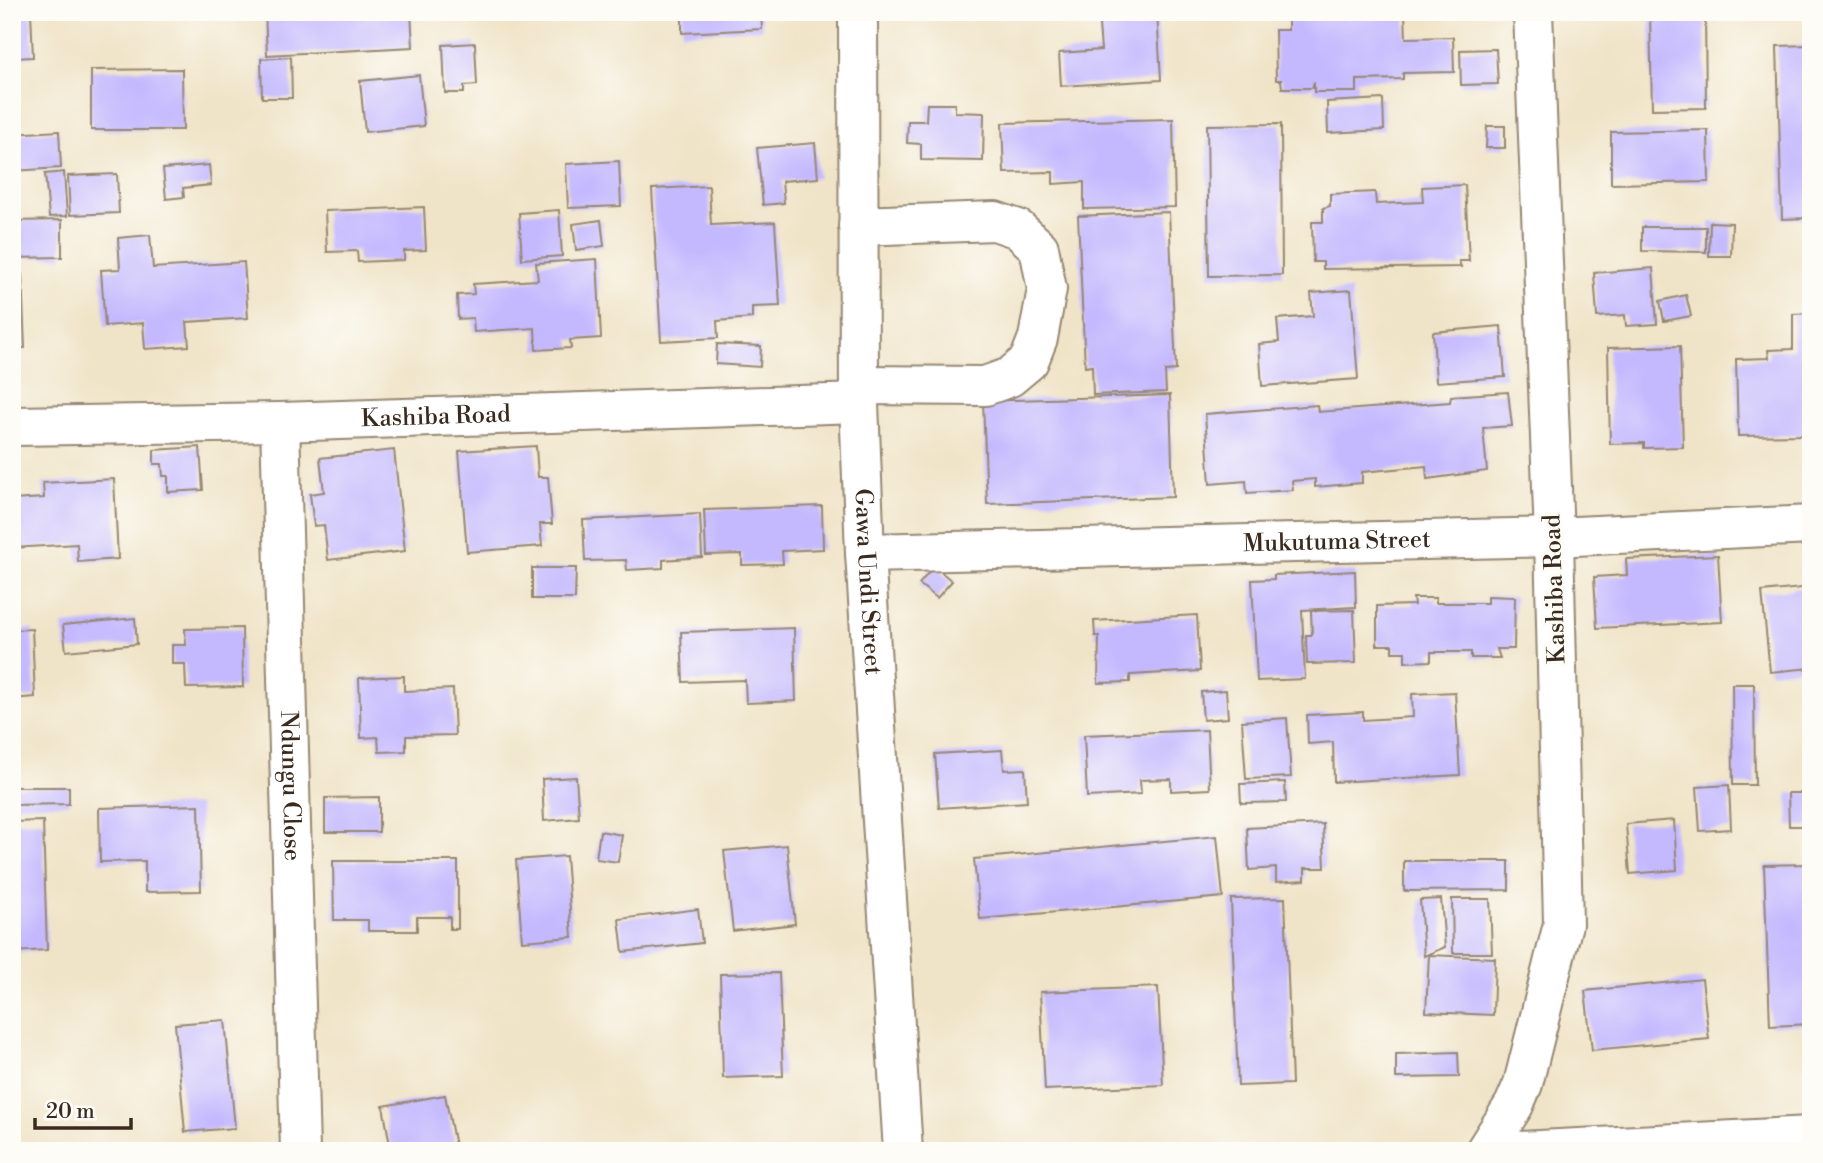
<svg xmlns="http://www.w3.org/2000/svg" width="1823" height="1163" font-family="'Libre Bodoni',serif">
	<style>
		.building { fill: #c4b9fe }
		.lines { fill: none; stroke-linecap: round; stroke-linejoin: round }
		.minor-casing { stroke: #968773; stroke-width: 42 }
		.minor { stroke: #fff; stroke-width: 38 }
		.labels { text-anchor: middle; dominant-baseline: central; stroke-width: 7; stroke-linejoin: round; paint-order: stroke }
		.street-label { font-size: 24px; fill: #3b2a1e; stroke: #fdfcf7 }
	</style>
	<rect width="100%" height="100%" fill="#fdfcf7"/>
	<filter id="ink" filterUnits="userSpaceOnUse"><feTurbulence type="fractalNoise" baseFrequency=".0143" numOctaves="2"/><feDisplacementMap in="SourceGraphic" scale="14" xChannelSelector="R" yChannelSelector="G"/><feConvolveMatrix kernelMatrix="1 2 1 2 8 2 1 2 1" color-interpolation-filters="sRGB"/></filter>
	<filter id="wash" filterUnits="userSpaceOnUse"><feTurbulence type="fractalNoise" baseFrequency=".00686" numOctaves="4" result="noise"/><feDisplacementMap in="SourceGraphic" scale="28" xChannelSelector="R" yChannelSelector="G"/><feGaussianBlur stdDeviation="1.57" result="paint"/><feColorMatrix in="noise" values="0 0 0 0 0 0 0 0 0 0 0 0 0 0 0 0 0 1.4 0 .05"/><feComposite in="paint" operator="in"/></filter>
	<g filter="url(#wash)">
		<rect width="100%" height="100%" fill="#f0e4c8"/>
		<g id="blocks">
			<g class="building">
				<path d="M 12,12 L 31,12 L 33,57 L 12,58 Z"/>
				<path d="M 265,12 L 411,12 L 413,47 L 267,55 Z"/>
				<path d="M 682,12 L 761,12 L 762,29 L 682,33 Z"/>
				<path d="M 1098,12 L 1157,12 L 1161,80 L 1061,86 L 1059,53 L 1101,50 Z"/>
				<path d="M 1288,12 L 1405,13 L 1406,38 L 1453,37 L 1454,72 L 1403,73 L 1403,79 L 1357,80 L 1357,92 L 1314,92 L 1314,82 L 1312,88 L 1282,88 L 1281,80 L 1276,80 L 1275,30 L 1288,30 Z"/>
				<path d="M 1650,12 L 1705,12 L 1706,108 L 1652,109 Z"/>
				<path d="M 475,43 L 477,85 L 464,86 L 464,93 L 445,93 L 443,45 Z"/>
				<path d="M 1811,45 L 1811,218 L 1782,219 L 1777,46 Z"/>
				<path d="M 1496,49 L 1498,84 L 1461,85 L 1460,50 Z"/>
				<path d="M 291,57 L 292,98 L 262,98 L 261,59 Z"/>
				<path d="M 182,69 L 183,130 L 91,130 L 91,70 Z"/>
				<path d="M 419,75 L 424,126 L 365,132 L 360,81 Z"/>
				<path d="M 1383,99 L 1384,130 L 1328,133 L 1327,102 Z"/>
				<path d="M 927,104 L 955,104 L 955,112 L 984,113 L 983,161 L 921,160 L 921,144 L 907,143 L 908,121 L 926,121 Z"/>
				<path d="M 1173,119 L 1175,207 L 1084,209 L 1084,182 L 1053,184 L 1053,172 L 1004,173 L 1002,123 Z"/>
				<path d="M 1281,124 L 1282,275 L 1209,276 L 1207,125 Z"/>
				<path d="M 1487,126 L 1505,126 L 1505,148 L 1486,148 Z"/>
				<path d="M 1708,130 L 1709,182 L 1611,184 L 1611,132 Z"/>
				<path d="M 59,131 L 61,168 L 12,171 L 12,134 Z"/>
				<path d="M 815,143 L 818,178 L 782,181 L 784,203 L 763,205 L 757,148 Z"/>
				<path d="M 619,161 L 621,206 L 568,208 L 566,164 Z"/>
				<path d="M 209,165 L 211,185 L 183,188 L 184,197 L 166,199 L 163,169 Z"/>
				<path d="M 64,172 L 67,216 L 49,217 L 45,174 Z"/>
				<path d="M 117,174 L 119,213 L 70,215 L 68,176 Z"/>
				<path d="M 1465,185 L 1469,261 L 1459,261 L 1461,267 L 1323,269 L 1323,262 L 1313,262 L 1312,222 L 1323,222 L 1323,208 L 1330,206 L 1330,194 L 1375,192 L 1376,204 L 1423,202 L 1422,187 Z"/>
				<path d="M 709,186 L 711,225 L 775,222 L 780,306 L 752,307 L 752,318 L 717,321 L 718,338 L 661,341 L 652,189 Z"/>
				<path d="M 424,207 L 426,250 L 404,251 L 404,260 L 358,262 L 357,251 L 327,252 L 325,211 Z"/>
				<path d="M 559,210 L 562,256 L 522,259 L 519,213 Z"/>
				<path d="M 1169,212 L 1176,370 L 1165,371 L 1166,392 L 1093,395 L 1092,366 L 1085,367 L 1078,216 Z"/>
				<path d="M 62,220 L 62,257 L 13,258 L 12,221 Z"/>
				<path d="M 601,220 L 604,246 L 576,250 L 573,224 Z"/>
				<path d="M 1710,222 L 1732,223 L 1731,256 L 1709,256 Z"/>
				<path d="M 1642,227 L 1706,227 L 1706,252 L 1642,251 Z"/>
				<path d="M 150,235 L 153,268 L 244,262 L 248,318 L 187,322 L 189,346 L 145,349 L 143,323 L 105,326 L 101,270 L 120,269 L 118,238 Z"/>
				<path d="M 597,259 L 601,338 L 570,340 L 571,348 L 536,350 L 535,328 L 474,332 L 473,318 L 458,319 L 457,295 L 474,294 L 473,284 L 538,280 L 536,263 Z"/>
				<path d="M 1653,268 L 1657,324 L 1626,326 L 1625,315 L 1597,317 L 1594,273 Z"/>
				<path d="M 22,274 L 25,348 L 12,348 L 12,275 Z"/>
				<path d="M 1351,290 L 1358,379 L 1262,386 L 1259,344 L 1279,342 L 1277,319 L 1313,316 L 1311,293 Z"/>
				<path d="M 1686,295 L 1691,316 L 1664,321 L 1660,301 Z"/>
				<path d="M 1811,313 L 1811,435 L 1738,436 L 1736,359 L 1769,358 L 1768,350 L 1793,349 L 1793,314 Z"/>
				<path d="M 1501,326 L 1505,377 L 1436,382 L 1433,332 Z"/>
				<path d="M 717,344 L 761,346 L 760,367 L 716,364 Z"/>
				<path d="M 1680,346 L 1683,447 L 1644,448 L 1644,443 L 1610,444 L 1608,348 Z"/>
				<path d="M 1508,392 L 1512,426 L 1483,428 L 1487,471 L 1427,479 L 1426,466 L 1362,472 L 1362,483 L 1315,487 L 1315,479 L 1292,481 L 1293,490 L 1247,493 L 1246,481 L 1210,484 L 1205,414 L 1317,405 L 1318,412 L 1450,402 L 1451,396 Z"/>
				<path d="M 1170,395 L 1173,497 L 987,504 L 983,401 Z"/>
				<path d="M 536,446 L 538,477 L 548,477 L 552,524 L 540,524 L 542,546 L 467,552 L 459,451 Z"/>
				<path d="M 200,447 L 203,490 L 168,492 L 168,476 L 163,476 L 162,464 L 154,464 L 154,450 Z"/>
				<path d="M 394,450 L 405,551 L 328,560 L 324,525 L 314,526 L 310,494 L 324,492 L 320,458 Z"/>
				<path d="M 114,479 L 118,559 L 78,562 L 77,544 L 12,548 L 12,500 L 44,498 L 43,483 Z"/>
				<path d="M 822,506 L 823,549 L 782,551 L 783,564 L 742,565 L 742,554 L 706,555 L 704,510 Z"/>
				<path d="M 700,514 L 702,557 L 663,560 L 663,568 L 627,570 L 626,560 L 585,561 L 583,520 Z"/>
				<path d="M 1718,555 L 1722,622 L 1597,628 L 1594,577 L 1627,575 L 1626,559 Z"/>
				<path d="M 934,566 L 952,581 L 937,598 L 919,584 Z"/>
				<path d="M 532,568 L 576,568 L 575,599 L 532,599 Z"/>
				<path d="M 1355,571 L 1356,607 L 1302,610 L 1305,679 L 1257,681 L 1252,580 L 1274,579 L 1274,575 Z"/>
				<path d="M 1811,587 L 1811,668 L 1770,672 L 1762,592 Z"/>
				<path d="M 1487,596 L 1515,597 L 1514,649 L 1497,649 L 1500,658 L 1471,658 L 1471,652 L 1431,652 L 1431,661 L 1405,662 L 1405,652 L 1392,652 L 1392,645 L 1377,645 L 1377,606 L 1414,605 L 1413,598 L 1436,598 L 1435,603 L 1487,603 Z"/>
				<path d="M 1354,610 L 1356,663 L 1307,664 L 1306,635 L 1312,635 L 1311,611 Z"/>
				<path d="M 1197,615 L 1200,671 L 1130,675 L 1130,682 L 1098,683 L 1099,636 L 1095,636 L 1094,621 Z"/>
				<path d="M 135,618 L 137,644 L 66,651 L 63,625 Z"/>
				<path d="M 242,628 L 243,687 L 186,688 L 185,664 L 172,664 L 172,645 L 186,645 L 185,629 Z"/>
				<path d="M 794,628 L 796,701 L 746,703 L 745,680 L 683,682 L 681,632 Z"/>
				<path d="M 32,629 L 35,697 L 12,699 L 12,630 Z"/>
				<path d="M 404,676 L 404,691 L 453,689 L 455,735 L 406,736 L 406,751 L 379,752 L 378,737 L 361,738 L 359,678 Z"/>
				<path d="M 1732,684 L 1754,684 L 1755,785 L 1733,785 Z"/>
				<path d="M 1226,690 L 1228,718 L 1203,720 L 1201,692 Z"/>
				<path d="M 1455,692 L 1460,775 L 1334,782 L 1333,742 L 1308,744 L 1307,715 L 1363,712 L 1363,720 L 1413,717 L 1412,694 Z"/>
				<path d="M 1287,718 L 1291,777 L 1246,779 L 1242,721 Z"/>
				<path d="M 1207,730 L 1210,789 L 1171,791 L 1171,779 L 1140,780 L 1141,794 L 1087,797 L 1084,735 Z"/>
				<path d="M 1002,750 L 1004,770 L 1025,769 L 1027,802 L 939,808 L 935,754 Z"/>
				<path d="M 576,777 L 579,818 L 544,821 L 542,779 Z"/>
				<path d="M 1285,782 L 1286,802 L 1241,803 L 1240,784 Z"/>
				<path d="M 1729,785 L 1731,829 L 1700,831 L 1697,787 Z"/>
				<path d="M 12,787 L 69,787 L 69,804 L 12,805 Z"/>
				<path d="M 1788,793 L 1811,793 L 1811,826 L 1789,826 Z"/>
				<path d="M 379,797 L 379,832 L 325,832 L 325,798 Z"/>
				<path d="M 199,805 L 201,891 L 145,892 L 145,861 L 100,862 L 99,808 Z"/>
				<path d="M 1674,820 L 1677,870 L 1630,874 L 1626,824 Z"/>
				<path d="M 43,821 L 47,950 L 12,952 L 12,822 Z"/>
				<path d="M 1323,824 L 1325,868 L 1305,868 L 1305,880 L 1276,882 L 1276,868 L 1249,870 L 1247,828 Z"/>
				<path d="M 600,831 L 622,835 L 618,862 L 596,859 Z"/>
				<path d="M 1217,836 L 1223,897 L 980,919 L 974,859 Z"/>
				<path d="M 787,845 L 795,924 L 733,931 L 724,851 Z"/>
				<path d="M 566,856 L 572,937 L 522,941 L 516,860 Z"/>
				<path d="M 333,861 L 458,861 L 458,929 L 450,929 L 450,917 L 417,917 L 417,931 L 368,931 L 368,920 L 334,920 Z"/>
				<path d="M 1404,861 L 1509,861 L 1509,890 L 1404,891 Z"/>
				<path d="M 1811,864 L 1811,1024 L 1770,1026 L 1764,865 Z"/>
				<path d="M 1285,898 L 1292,1084 L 1238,1086 L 1231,899 Z"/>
				<path d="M 1441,899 L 1445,947 L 1424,956 L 1420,900 Z"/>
				<path d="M 1452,899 L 1490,899 L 1492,953 L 1453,953 Z"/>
				<path d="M 698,909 L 702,943 L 623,952 L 619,919 Z"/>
				<path d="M 1429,955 L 1495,958 L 1493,1015 L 1426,1012 Z"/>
				<path d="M 779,973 L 783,1076 L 723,1078 L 720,974 Z"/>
				<path d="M 1702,979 L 1709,1039 L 1592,1050 L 1585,991 Z"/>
				<path d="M 1158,987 L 1163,1085 L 1045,1090 L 1040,992 Z"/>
				<path d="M 225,1020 L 235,1128 L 185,1132 L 175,1024 Z"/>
				<path d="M 1458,1052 L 1459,1077 L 1396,1078 L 1396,1054 Z"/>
				<path d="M 445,1095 L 456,1151 L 391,1151 L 383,1106 Z"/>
			</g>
		</g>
	</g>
	<g filter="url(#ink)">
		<use href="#blocks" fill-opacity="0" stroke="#968773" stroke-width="2"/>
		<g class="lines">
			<g class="minor-casing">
				<g id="minor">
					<path id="s1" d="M 858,12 L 859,403 L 865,553 L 903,1151"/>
					<path d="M 858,226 L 995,221 L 1018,229 L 1039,248 L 1047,289 L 1038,338 L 1029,361 L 1010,377 L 985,386 L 859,385"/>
					<path id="s2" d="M 280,422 L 300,1151"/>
					<path id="s3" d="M 12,426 L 280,422 L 859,403"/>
					<path id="s4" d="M 865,553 L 1554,537 L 1811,525"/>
					<path d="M 1485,1151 L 1514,1105 L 1523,1084 L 1563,924 L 1554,537 L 1533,12"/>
					<path d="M 1520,1151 L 1811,1136"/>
				</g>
			</g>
			<use href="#minor" class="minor"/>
		</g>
	</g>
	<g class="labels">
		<g class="street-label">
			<text stroke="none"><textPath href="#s3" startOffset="424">Kashiba Road</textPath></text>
			<text stroke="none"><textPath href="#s4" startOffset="472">Mukutuma Street</textPath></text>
			<text stroke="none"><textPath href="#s1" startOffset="570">Gawa Undi Street</textPath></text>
			<text transform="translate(1555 589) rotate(-92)">Kashiba Road</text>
			<text stroke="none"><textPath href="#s2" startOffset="364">Ndungu Close</textPath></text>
		</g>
	</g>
	<rect width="1823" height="1163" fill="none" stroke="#fdfcf7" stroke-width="42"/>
	<path d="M35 1118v10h96v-10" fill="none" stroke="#3b2a1e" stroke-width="3.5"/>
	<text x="46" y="1118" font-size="21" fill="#3b2a1e" stroke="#fdfcf7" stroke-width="5" paint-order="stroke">20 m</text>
</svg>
